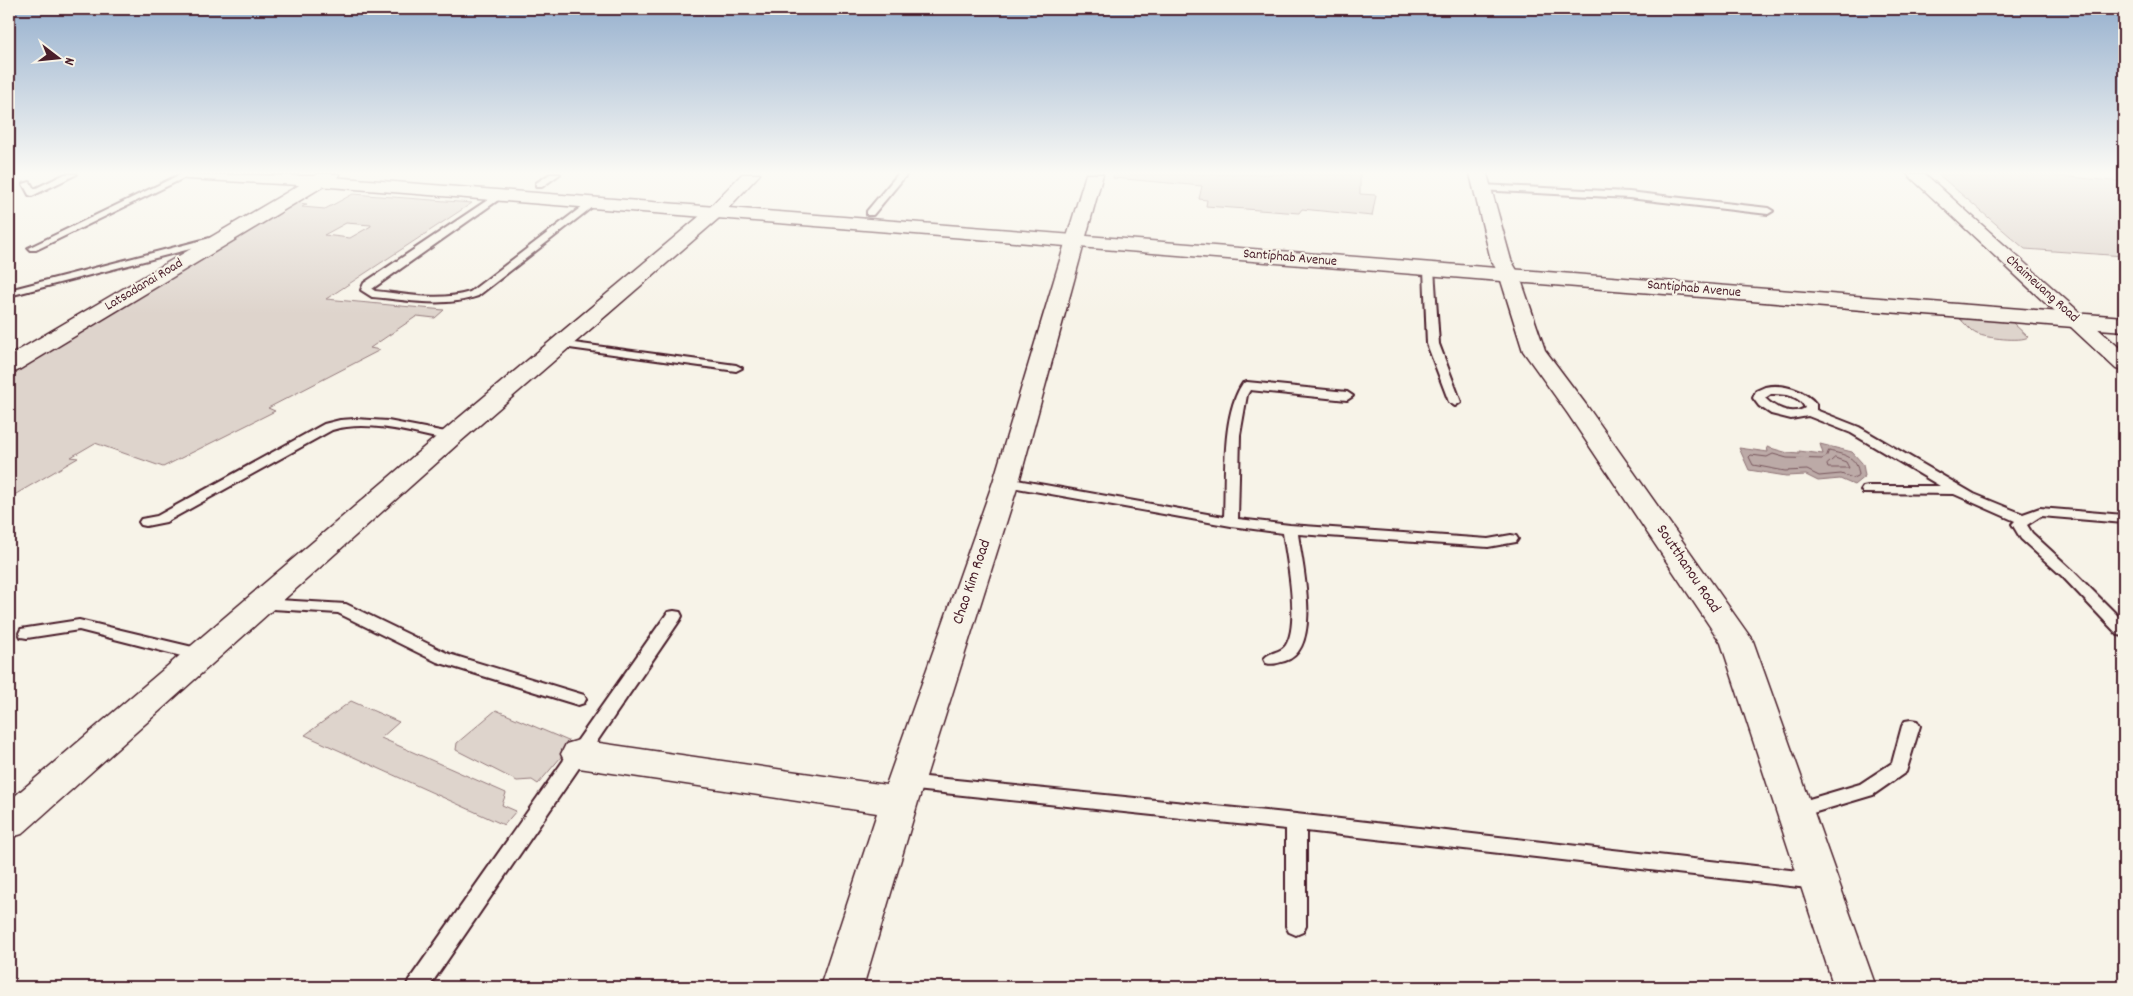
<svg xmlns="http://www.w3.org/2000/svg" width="2133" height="996" font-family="Dekko,sans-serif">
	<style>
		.green { fill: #ded4cc; stroke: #947a7c; fill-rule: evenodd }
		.water { fill: #bcaaa7; stroke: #8e7275 }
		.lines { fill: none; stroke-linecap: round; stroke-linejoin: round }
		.shore { stroke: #78575d; stroke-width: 1 }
		.lane-casing { stroke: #4a1f2b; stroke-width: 4 }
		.street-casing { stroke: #4a1f2b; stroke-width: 3 }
		.secondary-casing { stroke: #4a1f2b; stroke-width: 3 }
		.lane { fill: #f7f3e8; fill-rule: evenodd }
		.street { fill: #f7f3e8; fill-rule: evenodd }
		.secondary { fill: #f7f3e8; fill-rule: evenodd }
		.labels { text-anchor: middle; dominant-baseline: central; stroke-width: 4.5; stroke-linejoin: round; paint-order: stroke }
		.far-street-label { font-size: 14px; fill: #4a1f2b; stroke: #f7f3e8 }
		.street-label { font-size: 16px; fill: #4a1f2b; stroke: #f7f3e8 }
	</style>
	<rect width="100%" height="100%" fill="#f7f3e8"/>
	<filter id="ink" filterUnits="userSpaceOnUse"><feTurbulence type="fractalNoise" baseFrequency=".02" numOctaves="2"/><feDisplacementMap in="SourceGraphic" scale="10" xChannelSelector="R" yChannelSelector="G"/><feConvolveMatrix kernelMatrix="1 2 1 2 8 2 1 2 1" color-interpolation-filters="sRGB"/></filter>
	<g filter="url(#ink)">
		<g class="green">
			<path d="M 1114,174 L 1360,174 L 1360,194 L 1376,195 L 1372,216 L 1302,209 L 1299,213 L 1206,206 L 1207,200 L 1199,199 L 1202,186 L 1113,178 Z"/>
			<path d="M 1938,174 L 2036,174 L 2124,182 L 2124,256 L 2025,249 Z"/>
			<path d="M 353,194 L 472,203 L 326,299 L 444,310 L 435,318 L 417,316 L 370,348 L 380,350 L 268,408 L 275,411 L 163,467 L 95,443 L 71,457 L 78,458 L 9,498 L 9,377 L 290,202 L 307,204 L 302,207 L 325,209 ZM 346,223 L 371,225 L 371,226 L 350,238 L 324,235 Z"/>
			<path d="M 1959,318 L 2012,322 L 2028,337 C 2021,342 1986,338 1977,334 C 1970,331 1965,323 1959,318 Z"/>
			<path d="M 351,701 L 399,722 L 381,738 L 506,793 L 502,805 L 516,811 L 504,825 L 305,735 Z"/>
			<path d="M 496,710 L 573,743 L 538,784 L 532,780 L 517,781 L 456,750 L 457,743 Z"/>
		</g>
		<path class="water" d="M 1820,444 L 1852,452 L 1863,464 L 1865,476 L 1854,485 L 1840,479 L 1818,481 L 1806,475 L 1786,476 L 1749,470 L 1739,448 L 1768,452 L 1767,447 L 1788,453 L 1799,454 L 1799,451 L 1823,454 Z"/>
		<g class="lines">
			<g class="shore">
				<path d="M 1829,451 C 1845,455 1857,456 1859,475 L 1853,478 L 1841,474 L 1819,476 L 1807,470 L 1785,471 L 1753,465 L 1749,457 L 1751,455 L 1767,457 L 1773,454 L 1787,458 L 1822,459 L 1826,457 Z"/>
				<path d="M 1835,458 L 1846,462 L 1849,468 L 1828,468 L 1827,465 Z"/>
			</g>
			<g class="lane-casing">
				<g id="lane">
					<path d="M 65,174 L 77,174 L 32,196 L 29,195 L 23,184 L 30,182 L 34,189 Z"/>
					<path d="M 181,174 L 192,174 L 36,250 L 30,250 L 28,248 Z"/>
					<path d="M 550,174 L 560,174 L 542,187 L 536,187 L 536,183 Z"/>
					<path d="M 898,174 L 907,174 L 873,215 L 867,215 L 867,211 Z"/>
					<path d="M 1482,185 L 1629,192 L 1768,208 L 1773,211 L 1768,214 L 1629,198 L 1479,190 L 1479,186 Z"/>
					<path d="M 498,193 L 502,196 L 501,198 L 372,289 L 375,291 C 406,294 439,302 470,292 L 588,202 L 591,201 L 596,204 L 478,296 C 443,308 408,300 372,297 L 361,290 L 364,283 Z"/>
					<path d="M 218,236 L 221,237 L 221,241 L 9,296 L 9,290 Z"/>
					<path d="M 1429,266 L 1434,269 L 1439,344 L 1461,402 L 1455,406 L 1449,402 L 1427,344 L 1424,269 Z"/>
					<path d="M 559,341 L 736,365 L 742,368 L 736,371 L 555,346 L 553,344 L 555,342 Z"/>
					<path d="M 1247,382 L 1347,392 L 1353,396 L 1347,400 L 1250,390 L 1247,395 L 1240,435 L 1238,519 L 1290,525 L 1488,539 L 1511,535 L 1516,536 L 1518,539 L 1516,542 L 1488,547 L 1298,534 C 1302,563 1323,650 1285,661 C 1278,663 1273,665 1266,663 L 1264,659 C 1269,651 1280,654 1286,645 C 1300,623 1287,559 1283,533 L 1231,526 L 1006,486 L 999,482 L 1006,478 L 1224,517 C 1226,478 1221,415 1243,383 Z"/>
					<path d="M 1765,387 C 1782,383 1805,390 1816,404 L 1816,410 L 1859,427 L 1974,494 L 2023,514 L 2040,508 L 2124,515 L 2124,523 L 2041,516 L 2027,525 L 2032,533 L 2072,570 L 2124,622 L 2124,636 L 2118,635 L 2062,576 L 2021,539 L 2012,524 L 2015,521 L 1954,494 L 1863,493 L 1861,490 L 1863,487 L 1868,486 L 1940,486 L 1851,433 L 1808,416 L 1791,419 L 1771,414 L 1759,406 L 1753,398 L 1756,391 ZM 1771,394 C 1783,394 1800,395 1805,408 C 1792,416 1774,408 1765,398 Z"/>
					<path d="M 355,419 L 388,421 L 451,433 L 457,437 L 451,441 C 414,434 370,419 332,430 L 166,522 L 146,526 L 141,525 L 139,522 L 141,519 L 157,516 L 324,424 L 340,420 Z"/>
					<path d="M 261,599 L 346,604 L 449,654 L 584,695 L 586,699 L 584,703 L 578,705 L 437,662 L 338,613 L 256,608 L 253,604 L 256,600 Z"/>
					<path d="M 674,611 L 680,612 L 682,616 L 680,620 L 429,987 L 406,987 L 409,980 L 668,612 Z"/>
					<path d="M 79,620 L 201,649 L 207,651 L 209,655 L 207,659 L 201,661 L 79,630 L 27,638 L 21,637 L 19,633 L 21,629 L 27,628 Z"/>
					<path d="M 1911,720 L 1917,721 L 1920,726 L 1906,772 L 1873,795 L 1796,818 L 1789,815 L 1787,810 L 1789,805 L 1860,784 L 1892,763 L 1902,726 L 1905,721 Z"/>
					<path d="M 906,775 L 1296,814 L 1817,873 L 1824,875 L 1827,881 L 1824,887 L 1817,889 L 1306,831 L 1306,926 L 1303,932 L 1296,935 L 1289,932 L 1286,926 L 1286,829 L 906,789 L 900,787 L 897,782 L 900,777 Z"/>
				</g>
			</g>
			<g class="street-casing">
				<g id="street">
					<path d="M 318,174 L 339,174 L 337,178 L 17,371 L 9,373 L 9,356 Z"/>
					<path d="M 742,174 L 760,174 L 719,218 L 460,442 L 22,834 L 9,838 L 9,801 L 442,432 L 707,210 Z"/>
					<path d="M 1086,174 L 1103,174 L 1019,482 L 918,802 L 863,987 L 820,987 L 877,813 L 579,768 L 566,764 L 561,754 L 566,744 L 579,740 L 886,785 L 993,482 Z"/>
					<path d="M 1470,174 L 1487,174 L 1511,260 L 1519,274 L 1545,350 L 1587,406 L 1753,641 L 1876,987 L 1834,987 L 1721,643 L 1568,414 L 1523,351 L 1499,274 L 1491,260 Z"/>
					<path d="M 1907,174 L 1925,174 L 2124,352 L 2124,371 L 2116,369 Z"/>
				</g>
			</g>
			<g class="secondary-casing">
				<path id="secondary" d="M 179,174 L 318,176 L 2124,317 L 2124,331 L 318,186 L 187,179 L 181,178 Z"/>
			</g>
			<use href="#lane" class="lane"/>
			<use href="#street" class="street"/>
			<use href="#secondary" class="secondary"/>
		</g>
	</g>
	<linearGradient id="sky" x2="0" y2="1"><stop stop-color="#96b0ce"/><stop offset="0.55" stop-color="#fbfaf5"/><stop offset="1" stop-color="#fbfaf5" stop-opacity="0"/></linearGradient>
	<rect width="2133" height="314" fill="url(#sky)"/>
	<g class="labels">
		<g class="far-street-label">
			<text transform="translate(1290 258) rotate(5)">Santiphab Avenue</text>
			<text transform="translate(144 285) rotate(-31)">Latsadanai Road</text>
			<text transform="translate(1694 289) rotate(5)">Santiphab Avenue</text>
			<text transform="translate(2042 289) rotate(42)">Chaimeuang Road</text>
		</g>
		<g class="street-label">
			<text transform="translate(1688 569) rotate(56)">Soutthanou Road</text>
			<text transform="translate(972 582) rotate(-71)">Chao Kim Road</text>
		</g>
	</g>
	<rect width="2133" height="996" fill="none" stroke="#f7f3e8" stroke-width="30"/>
	<rect x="15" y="15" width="2103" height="966" fill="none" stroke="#4a1f2b" stroke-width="2" filter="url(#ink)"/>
	<g transform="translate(58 58) rotate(106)" stroke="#f7f3e8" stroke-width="4" paint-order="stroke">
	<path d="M0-4L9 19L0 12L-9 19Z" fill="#4a1f2b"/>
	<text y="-8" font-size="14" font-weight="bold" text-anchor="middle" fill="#4a1f2b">N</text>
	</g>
</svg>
